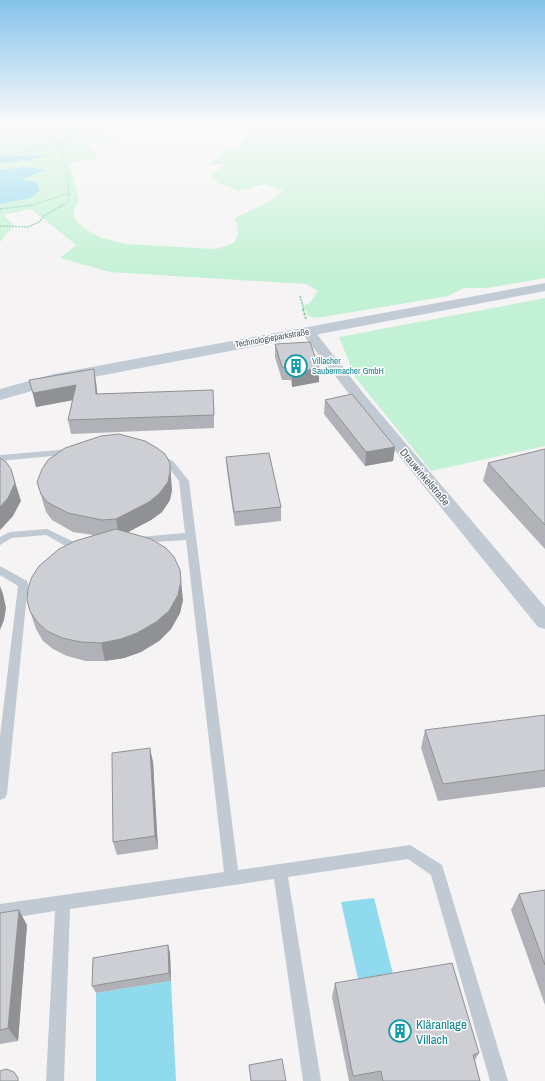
<svg xmlns="http://www.w3.org/2000/svg" width="545" height="1081" font-family="'Archivo Narrow',sans-serif">
	<style>
		.green { fill: #c3f1d5 }
		.water { fill: #90daee }
		.lines { fill: none; stroke-linecap: round; stroke-linejoin: round }
		.path-far2 { stroke: #7ad0a6; stroke-width: 1; stroke-dasharray: 1.5 1; stroke-linecap: butt }
		.path-far1 { stroke: #7ad0a6; stroke-width: 1.5; stroke-dasharray: 2 1; stroke-linecap: butt }
		.path { stroke: #7ad0a6; stroke-width: 2; stroke-dasharray: 2.5 1.5; stroke-linecap: butt }
		.lane { fill: #c1cad2; fill-rule: evenodd }
		.street { fill: #c1cad2; fill-rule: evenodd }
		.secondary { fill: #c1cbd6; fill-rule: evenodd }
		.wall { fill: #b0b2b7 }
		.shaded-wall { fill: #909195 }
		.building { fill: #cdcfd5; stroke: #909195 }
		.labels { text-anchor: middle; dominant-baseline: central; stroke-width: 3; stroke-linejoin: round; paint-order: stroke }
		.far-street-label { font-size: 9px; fill: #4a5661; stroke: #fff }
		.far-culture-label { font-size: 9px; fill: #0d838f; stroke: #fff; text-anchor: start }
		.street-label { font-size: 11px; fill: #4a5661; stroke: #fff }
		.near-culture-label { font-size: 13px; fill: #0d838f; stroke: #fff; text-anchor: start }
	</style>
	<rect width="100%" height="100%" fill="#f5f3f3"/>
	<g class="green">
		<path d="M 0,123 L 171,123 L 165,129 L 132,129 L 101,133 L 119,142 L 87,144 L 99,158 L 70,163 L 79,201 L 73,211 L 76,221 L 87,230 L 102,238 L 126,244 L 215,249 L 234,243 L 238,234 L 235,218 L 270,201 L 283,191 L 265,184 L 239,191 L 220,184 L 211,175 L 225,164 L 208,165 L 225,150 L 236,150 L 250,133 L 292,123 L 389,123 L 545,128 L 545,278 L 487,288 L 464,288 L 448,296 L 317,318 L 308,316 L 304,305 L 310,303 L 318,291 L 306,284 L 110,272 L 60,258 L 76,245 L 31,209 L 3,215 L 14,225 L 0,242 L 0,204 L 5,203 L 20,180 L 36,175 L 24,167 L 0,170 L 0,163 C 16,163 31,162 46,155 L 0,156 Z"/>
		<path d="M 545,298 L 545,446 L 431,471 L 355,377 L 339,337 Z"/>
	</g>
	<g class="water">
		<path d="M 389,123 L 545,123 L 545,128 Z"/>
		<path d="M 47,155 C 32,161 16,163 0,163 L 0,156 Z"/>
		<path d="M 24,167 L 46,170 L 22,180 L 36,182 L 40,190 L 31,198 L 0,204 L 0,170 Z"/>
		<path d="M 374,898 L 396,986 L 361,992 L 341,902 Z"/>
		<path d="M 171,981 L 176,1081 L 96,1081 L 96,993 Z"/>
	</g>
	<g class="lines">
		<g class="path-far2">
			<path d="M 0,155 L 21,153 L 68,140"/>
			<path d="M 29,206 L 70,193"/>
			<path d="M 61,206 L 69,201 L 68,176 L 61,151 L 68,139 L 81,133 L 124,123"/>
		</g>
		<g class="path-far1">
			<path d="M 0,209 L 32,205"/>
			<path d="M 0,226 L 28,227 L 39,222 L 44,216 L 63,205"/>
			<path d="M 300,296 L 304,310"/>
		</g>
		<path class="path" d="M 303,309 L 306,319"/>
		<g class="lane">
			<path d="M 70,449 L 73,450 L 74,452 L 73,454 L 0,461 L 0,455 Z"/>
			<path d="M 157,452 L 173,461 L 189,481 L 238,870 L 410,845 L 442,865 L 508,1081 L 490,1081 L 431,875 L 408,859 L 288,877 L 321,1081 L 303,1081 L 274,879 L 70,909 L 64,1081 L 46,1081 L 55,911 L 0,920 L 0,904 L 224,872 L 186,540 L 139,543 L 134,540 L 139,537 L 185,533 L 179,481 L 167,465 L 154,457 L 153,455 Z"/>
			<path d="M 47,529 L 74,542 L 81,542 L 86,545 L 85,547 L 69,548 L 46,535 L 12,538 L 0,545 L 0,537 L 10,532 Z"/>
			<path d="M 0,566 L 27,581 L 28,584 L 7,794 L 5,798 L 0,800 L 0,736 L 18,586 L 0,575 Z"/>
		</g>
		<g class="street">
			<path d="M 277,123 L 360,123 L 545,130 L 545,134 L 311,126 L 281,127 L 256,131 L 252,129 L 256,127 Z"/>
			<path d="M 308,328 L 313,329 L 363,393 L 545,607 L 545,629 L 538,627 L 353,399 L 301,332 L 303,329 Z"/>
		</g>
		<path class="secondary" d="M 545,283 L 545,291 L 57,384 L 0,400 L 0,389 L 54,374 Z"/>
	</g>
	<g class="wall">
		<path d="M 275,344 L 319,368 L 319,382 L 292,387 L 291,380 L 282,380 L 275,357 Z"/>
		<path d="M 29,380 L 96,382 L 97,394 L 214,403 L 214,428 L 71,434 L 68,420 L 73,400 L 36,407 Z"/>
		<path d="M 325,400 L 395,447 L 393,461 L 365,466 L 324,414 Z"/>
		<path d="M 545,449 L 545,549 L 483,481 L 488,463 Z"/>
		<path d="M 226,457 L 281,507 L 281,521 L 235,526 L 227,471 Z"/>
		<path d="M 37,482 L 172,490 L 170,500 L 162,512 L 151,520 L 128,532 L 183,600 L 180,613 L 171,629 L 159,641 L 141,652 L 124,658 L 105,661 L 86,661 L 67,656 L 53,649 L 43,641 L 36,629 L 30,611 L 93,535 L 73,532 L 52,520 L 46,512 Z"/>
		<path d="M 545,715 L 545,787 L 438,801 L 421,748 L 425,730 Z"/>
		<path d="M 153,762 L 158,849 L 117,855 L 113,842 Z"/>
		<path d="M 545,890 L 545,1005 L 511,910 L 519,894 Z"/>
		<path d="M 0,913 L 27,925 L 18,1041 L 0,1044 Z"/>
		<path d="M 168,945 L 170,953 L 171,981 L 96,993 L 92,986 Z"/>
		<path d="M 335,983 L 479,1053 L 475,1060 L 480,1081 L 349,1081 L 332,997 Z"/>
	</g>
	<g class="shaded-wall">
		<path d="M 319,368 L 319,382 L 292,387 L 292,373 Z"/>
		<path d="M 94,369 L 96,382 L 99,407 L 96,394 Z"/>
		<path d="M 76,385 L 79,399 L 36,407 L 33,393 Z"/>
		<path d="M 395,447 L 393,461 L 365,466 L 366,452 Z"/>
		<path d="M 170,463 L 172,490 L 170,500 L 162,512 L 151,520 L 119,537 L 116,519 Z"/>
		<path d="M 11,469 L 21,501 L 13,516 L 2,528 L 0,530 L 0,507 Z"/>
		<path d="M 180,570 L 183,600 L 180,613 L 171,629 L 159,641 L 141,652 L 124,658 L 105,661 L 101,643 Z"/>
		<path d="M 0,586 L 3,594 L 6,608 L 4,620 L 0,630 Z"/>
		<path d="M 150,748 L 153,762 L 158,849 L 155,836 Z"/>
		<path d="M 19,910 L 27,925 L 18,1041 L 8,1028 Z"/>
		<path d="M 168,945 L 170,953 L 171,981 L 169,973 Z"/>
	</g>
	<g class="building">
		<path d="M 310,342 L 319,368 L 292,373 L 291,367 L 282,367 L 275,344 Z"/>
		<path d="M 94,369 L 96,394 L 213,390 L 214,415 L 68,420 L 76,385 L 33,393 L 29,380 Z"/>
		<path d="M 352,394 L 395,447 L 366,452 L 325,400 Z"/>
		<path d="M 119,434 L 145,441 L 157,448 L 165,454 L 170,463 L 170,472 L 168,482 L 159,494 L 149,502 L 116,519 L 102,520 L 68,513 L 47,502 L 41,494 L 37,482 L 42,469 L 48,460 L 65,448 L 101,436 Z"/>
		<path d="M 545,449 L 545,525 L 488,463 Z"/>
		<path d="M 269,453 L 281,507 L 234,512 L 226,457 Z"/>
		<path d="M 0,458 L 6,462 L 11,469 L 15,483 L 8,498 L 0,507 Z"/>
		<path d="M 116,529 L 151,539 L 166,548 L 174,557 L 180,570 L 181,581 L 178,595 L 169,611 L 156,622 L 137,633 L 121,639 L 101,643 L 81,642 L 62,638 L 47,631 L 37,622 L 30,611 L 27,600 L 28,588 L 32,577 L 39,566 L 59,549 L 75,541 Z"/>
		<path d="M 545,715 L 545,770 L 443,784 L 425,730 Z"/>
		<path d="M 150,748 L 155,836 L 113,842 L 112,753 Z"/>
		<path d="M 545,890 L 545,965 L 519,894 Z"/>
		<path d="M 19,910 L 8,1028 L 0,1030 L 0,913 Z"/>
		<path d="M 168,945 L 169,973 L 92,986 L 93,958 Z"/>
		<path d="M 452,963 L 479,1053 L 473,1055 L 480,1081 L 383,1081 L 381,1071 L 353,1076 L 335,983 Z"/>
		<path d="M 282,1059 L 286,1081 L 251,1081 L 249,1065 Z"/>
		<path d="M 6,1069 L 14,1072 L 18,1078 L 18,1081 L 0,1081 L 0,1071 Z"/>
	</g>
	<linearGradient id="sky" x2="0" y2="1"><stop stop-color="#85c3ea"/><stop offset="0.45" stop-color="#fafafa"/><stop offset="1" stop-color="#fafafa" stop-opacity="0"/></linearGradient>
	<rect width="545" height="275" fill="url(#sky)"/>
	<defs>
		<g id="building-ring" transform="scale(1.15)"><circle r="9.5" fill="#fff" stroke="#0f9aa8" stroke-width="1.5"/><path d="M-4-6H4V6H1V3H-1V6H-4ZM-2.5-4.3h1.7v1.8h-1.7ZM.8-4.3h1.7v1.8H.8ZM-2.5-1h1.7V.8h-1.7ZM.8-1h1.7V.8H.8Z" fill="#0f9aa8"/></g>
	</defs>
	<g fill-rule="evenodd">
		<use href="#building-ring" x="296" y="366"/>
		<use href="#building-ring" x="400" y="1031"/>
	</g>
	<g class="labels">
		<g class="far-street-label">
			<text transform="translate(272 338) rotate(-10)">Technologieparkstraße</text>
		</g>
		<g class="far-culture-label">
			<text x="312" y="361">Villacher<tspan x="312" dy="10">Saubermacher GmbH</tspan></text>
		</g>
		<g class="street-label">
			<text transform="translate(425 477) rotate(50)">Drauwinkelstraße</text>
		</g>
		<g class="near-culture-label">
			<text x="416" y="1024">Kläranlage<tspan x="416" dy="15">Villach</tspan></text>
		</g>
	</g>
</svg>
